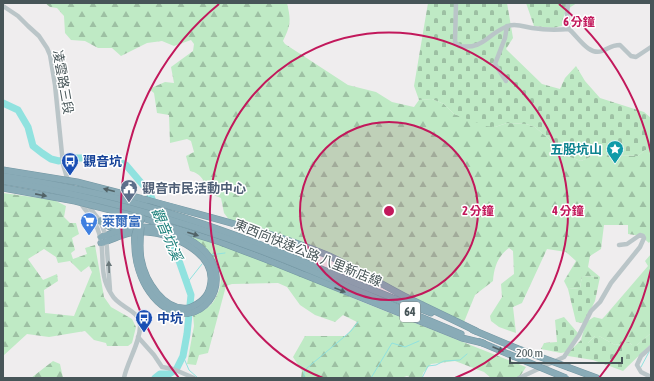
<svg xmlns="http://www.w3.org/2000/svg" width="654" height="381" font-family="'Asap Condensed','Noto Sans TC',sans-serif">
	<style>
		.forest { fill: url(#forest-firs); fill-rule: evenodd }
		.cemetery { fill: url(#cemetery-stones) }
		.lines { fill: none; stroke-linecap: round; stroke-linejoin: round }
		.stream { stroke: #90e2df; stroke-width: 1 }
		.river { stroke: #90e2df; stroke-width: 7 }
		.highway-casing { stroke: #7497a3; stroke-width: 7 }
		.minor { stroke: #bac5c8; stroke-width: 4.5 }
		.highway { stroke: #89abb7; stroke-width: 6 }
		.highway-bridge-casing { stroke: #7497a3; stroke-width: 7; stroke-linecap: butt }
		.highway-bridge { stroke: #89abb7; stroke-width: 6 }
		.oneway { fill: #516266 }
		.oneway2 { fill: #6a777a }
		.ring { fill: none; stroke: #c2185b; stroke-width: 2 }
		.labels { text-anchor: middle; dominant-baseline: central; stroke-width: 3; stroke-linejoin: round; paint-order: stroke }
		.shield { fill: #fff; stroke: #7e888a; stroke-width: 1 }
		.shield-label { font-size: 12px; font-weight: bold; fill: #475558 }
		.street-label { font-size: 13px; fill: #475558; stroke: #fff }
		.culture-label { font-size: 13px; font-weight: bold; fill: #0d838f; stroke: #fff; text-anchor: end }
		.transit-label { font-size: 13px; font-weight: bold; fill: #164399; stroke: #fff; text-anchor: start }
		.service-label { font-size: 13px; font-weight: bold; fill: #4e5e75; stroke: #fff; text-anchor: start }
		.shop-label { font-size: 13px; font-weight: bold; fill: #366cbe; stroke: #fff; text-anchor: start }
		.water-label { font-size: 14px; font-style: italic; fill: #187e79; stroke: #fff }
		.centre { fill: #c2185b; stroke: #fff; stroke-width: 2 }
		.ring-label { font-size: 12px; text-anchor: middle; font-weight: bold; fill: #c2185b; stroke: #fff; stroke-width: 3; stroke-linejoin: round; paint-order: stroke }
	</style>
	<defs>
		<pattern id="forest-firs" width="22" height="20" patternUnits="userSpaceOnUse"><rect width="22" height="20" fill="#bfeac5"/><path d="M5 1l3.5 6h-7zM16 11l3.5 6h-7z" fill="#9dc0a3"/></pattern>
		<pattern id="cemetery-stones" width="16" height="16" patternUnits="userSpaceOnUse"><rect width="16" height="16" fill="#bfeac5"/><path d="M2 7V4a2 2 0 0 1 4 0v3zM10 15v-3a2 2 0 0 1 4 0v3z" fill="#9dc0a3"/></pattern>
	</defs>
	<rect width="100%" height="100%" fill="#efedee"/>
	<g class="forest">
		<path d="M 45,3 L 287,3 C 291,20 291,25 283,41 L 285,44 L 348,85 L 376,92 L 392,102 L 414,107 L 419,100 L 432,99 L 444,104 L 454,114 L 495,127 L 507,123 L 526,124 L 535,127 L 549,139 L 559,153 L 581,161 L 597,154 L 638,156 L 645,150 L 651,150 L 651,240 L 649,243 L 641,236 L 628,234 L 628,225 L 604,225 L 601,249 L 590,256 L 588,267 L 600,277 L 582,276 L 580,288 L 568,289 L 564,281 L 576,261 L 566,252 L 547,249 L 522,303 L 513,307 L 516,333 L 499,327 L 491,321 L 490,316 L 502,297 L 501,284 L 514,274 L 513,251 L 509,248 C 498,256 494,267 493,281 L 475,295 L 464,322 L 302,242 L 230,221 L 224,213 L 221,198 L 209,193 C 204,182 203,174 190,171 L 186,156 L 194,152 L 191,141 L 187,139 L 170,143 L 169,115 L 157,113 L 154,93 L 149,89 L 165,82 L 174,83 L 171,67 L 193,51 L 194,44 L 191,40 L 174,46 L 162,41 L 147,43 L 121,56 L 112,48 L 98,48 L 85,41 L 71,40 L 65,33 L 64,16 L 57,8 L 50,7 Z"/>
		<path d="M 3,193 L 54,200 L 66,206 L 64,217 L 70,223 L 76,223 L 79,234 L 72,238 L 75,250 L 71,253 L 73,259 L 87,254 L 85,248 L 95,245 L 104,297 L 111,307 L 132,319 L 136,327 L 132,343 L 128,346 L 107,346 L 106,343 L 94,340 L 85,331 L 49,337 L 27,334 L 3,356 ZM 44,249 L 56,257 L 58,263 L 70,261 L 81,272 L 89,266 L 92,272 L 74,316 L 45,313 L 44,290 L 58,281 L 57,274 L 43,280 L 28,259 Z"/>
		<path d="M 188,232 L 293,272 L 360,301 L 526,367 L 519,378 L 491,378 L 484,372 L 455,361 L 431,364 L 423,373 L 422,378 L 412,378 L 407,376 L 401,378 L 301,378 L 302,371 L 293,357 L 305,336 L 346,336 L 357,322 L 343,315 L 335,322 L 315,315 L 300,305 L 287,287 L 278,283 L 232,284 L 226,286 L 208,353 L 199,355 L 196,365 L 187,364 L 194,326 L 193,315 C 208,309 213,306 219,290 C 227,264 205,250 187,235 Z"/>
		<path d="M 651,254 L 651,333 L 637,345 L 632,345 L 629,342 L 615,345 L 599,336 L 595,336 L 588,343 L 583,343 L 581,340 L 586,322 L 594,317 L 602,319 L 605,316 L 648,266 L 645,261 Z"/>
		<path d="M 53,361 L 60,364 L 63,378 L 31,378 Z"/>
	</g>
	<g class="cemetery">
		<path d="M 428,3 L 507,3 L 513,38 L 506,49 L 542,84 L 560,89 L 565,78 L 576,66 L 585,81 L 600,98 L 644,112 L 651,118 L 651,150 L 645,150 L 638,156 L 597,154 L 581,161 L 559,153 L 549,139 L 535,127 L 526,124 L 507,123 L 495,127 L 486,126 L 454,114 L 444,104 L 432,99 L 419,100 L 414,86 Z"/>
		<path d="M 526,3 L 577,3 C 565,10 564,13 562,26 L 553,28 L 534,26 Z"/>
		<path d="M 582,276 L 600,277 L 595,301 L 584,323 L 576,322 L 568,289 L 580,288 Z"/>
		<path d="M 564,317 L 578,333 L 566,352 L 561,353 L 541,349 L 544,343 L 557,342 L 555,320 Z"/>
		<path d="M 651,333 L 651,344 L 623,371 L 593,360 L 568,356 L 567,354 L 581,340 L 583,343 L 588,343 L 595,336 L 599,336 L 615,345 L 629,342 L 632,345 L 637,345 Z"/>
	</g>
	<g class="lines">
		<g class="stream">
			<path d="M 210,255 L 225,253"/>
			<path d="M 187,283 L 202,264"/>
			<path d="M 183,356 L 189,370 L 198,378"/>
			<path d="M 641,367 L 649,352"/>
			<path d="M 304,378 L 304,372 L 307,368 L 344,337 L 351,331 L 358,322"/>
			<path d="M 371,378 L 392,343 L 405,347 L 419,341"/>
			<path d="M 422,378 L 428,366 L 436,365 L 444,361 L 460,360 L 467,354"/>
		</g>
		<g class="river">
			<path d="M 3,103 L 18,110 L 28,127 L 33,146 L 42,153 L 51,159 L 59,161 L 69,158 L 113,158 L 126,165 L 149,192 L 155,206"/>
			<path d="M 167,232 L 177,255 L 191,295 L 187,334 L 183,356 L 177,368"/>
			<path d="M 155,378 L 160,374 L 169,374 L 174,371"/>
		</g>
		<g class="highway-casing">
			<g id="highway">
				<path d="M 146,204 L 147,200 C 208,217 269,231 327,255 C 356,268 382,285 410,299 C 432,310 454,320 476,331"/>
				<path d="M 143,213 L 142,218 L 220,242 L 265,259 L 462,338 L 483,343"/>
				<path d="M 100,221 C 106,226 111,228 119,229"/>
				<path d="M 101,237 C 114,233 125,227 139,227 C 168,226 212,242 216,275 C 217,284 215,293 209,301 C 204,307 197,312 189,313"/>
				<path d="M 101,243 C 118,238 126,231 146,232 C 172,233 219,254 210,287 C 208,297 199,304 189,308"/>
				<path d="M 309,264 L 360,285 L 431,313"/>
				<path d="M 307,269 L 461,334"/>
				<path d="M 473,330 L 516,348"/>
				<path d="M 480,342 L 513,356"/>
				<path d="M 570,368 L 597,378"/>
			</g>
		</g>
		<g class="minor">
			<path d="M 456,3 L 455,42 L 459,46 C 484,50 488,33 508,26 C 516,23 525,27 532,28 C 545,30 557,30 569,29 C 578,37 589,56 602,51 C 609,48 612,45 620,45 L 631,56 L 636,57 L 651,47"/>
			<path d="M 568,3 L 567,14 L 569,29"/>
			<path d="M 3,6 L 18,16 L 28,26 L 39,36 L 47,48 L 50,55 L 55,85 L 63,164 L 68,181 L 73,190"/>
			<path d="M 506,81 L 495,64 L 505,38 L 507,26"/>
			<path d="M 80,202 C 86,212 96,221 99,233 C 104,246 101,261 104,276 C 105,283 108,289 112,295 C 118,307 140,310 140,325 C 141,341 127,362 124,378"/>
			<path d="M 86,203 L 100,221 L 106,236 L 110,290"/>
			<path d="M 138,337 L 154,355 L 162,367 L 173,369 L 194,378"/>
			<path d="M 651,347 L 641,356 L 637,365 L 641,372 L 651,377"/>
			<path d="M 519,378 L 564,357 L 579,335 L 591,311 L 600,302 L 611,283 L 640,247 L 644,238 L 643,236 L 640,235 L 627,244 L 619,245"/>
		</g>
		<use href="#highway" class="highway"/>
		<g class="highway-bridge-casing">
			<g id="highway-bridge">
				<path d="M 3,170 L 77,182 L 147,200"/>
				<path d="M 3,176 C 41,182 79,189 116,198 C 182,215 246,238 309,264"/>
				<path d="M 3,181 C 108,198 209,228 307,269"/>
				<path d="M 3,188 L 75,201 L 142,218"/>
				<path d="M 142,218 C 140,223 136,229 135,235 C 134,239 135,244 135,248 C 136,276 155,316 189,313"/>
				<path d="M 141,227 C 140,238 139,248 141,259 C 145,281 164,312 189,308"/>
				<path d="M 516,348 L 570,368"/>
				<path d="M 513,356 L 566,378"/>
			</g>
		</g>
		<use href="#highway-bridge" class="highway-bridge"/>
	</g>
	<defs><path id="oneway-solid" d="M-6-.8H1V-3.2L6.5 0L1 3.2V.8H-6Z"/></defs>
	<g class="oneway">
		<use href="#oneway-solid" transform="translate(109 190) rotate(-166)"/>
		<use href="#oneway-solid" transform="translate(41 195) rotate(11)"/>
		<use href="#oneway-solid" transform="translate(193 234) rotate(18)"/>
		<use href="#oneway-solid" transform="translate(340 290) rotate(22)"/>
		<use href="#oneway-solid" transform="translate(498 349) rotate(23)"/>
	</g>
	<use class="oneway2" href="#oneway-solid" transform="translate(109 267) rotate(-92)"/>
	<circle cx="389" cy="211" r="89" fill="#c2185b" fill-opacity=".12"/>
	<g class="ring">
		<circle cx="389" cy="211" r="89"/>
		<path d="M323 378A179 179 0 1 1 455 378"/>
		<path d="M651 269A268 268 0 0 1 599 378M179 378A268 268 0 0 1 219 4M559 4A268 268 0 0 1 651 153"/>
	</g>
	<defs>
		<g id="sight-pin" transform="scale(0.9)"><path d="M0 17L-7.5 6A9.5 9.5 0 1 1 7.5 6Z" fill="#0f9aa8" stroke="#fff"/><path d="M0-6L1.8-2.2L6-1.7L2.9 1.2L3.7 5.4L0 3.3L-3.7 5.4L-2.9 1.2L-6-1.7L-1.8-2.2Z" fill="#fff"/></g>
		<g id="bus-pin" transform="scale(0.9)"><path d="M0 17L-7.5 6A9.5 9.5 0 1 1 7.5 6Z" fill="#1a4fb4" stroke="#fff"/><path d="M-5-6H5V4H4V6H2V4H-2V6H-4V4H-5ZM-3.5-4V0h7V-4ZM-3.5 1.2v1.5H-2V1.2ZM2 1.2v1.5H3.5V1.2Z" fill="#fff"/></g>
		<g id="civic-pin" transform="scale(0.9)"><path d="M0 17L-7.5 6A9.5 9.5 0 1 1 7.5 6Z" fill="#5c6f8a" stroke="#fff"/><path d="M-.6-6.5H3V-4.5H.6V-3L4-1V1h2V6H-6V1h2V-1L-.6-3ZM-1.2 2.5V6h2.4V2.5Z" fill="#fff"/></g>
		<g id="supermarket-pin" transform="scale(0.9)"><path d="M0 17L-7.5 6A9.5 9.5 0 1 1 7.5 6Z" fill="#3f7fe0" stroke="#fff"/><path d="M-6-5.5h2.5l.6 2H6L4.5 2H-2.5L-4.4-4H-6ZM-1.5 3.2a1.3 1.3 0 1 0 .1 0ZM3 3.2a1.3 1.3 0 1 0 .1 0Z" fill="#fff"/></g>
	</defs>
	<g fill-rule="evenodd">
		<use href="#sight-pin" x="615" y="149"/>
		<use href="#bus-pin" x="70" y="161"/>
		<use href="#civic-pin" x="129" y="188"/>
		<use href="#supermarket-pin" x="89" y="221"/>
		<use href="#bus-pin" x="144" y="318"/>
	</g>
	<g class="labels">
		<rect class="shield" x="400" y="302" width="20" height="20" rx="3"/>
		<g class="shield-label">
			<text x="410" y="312">64</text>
		</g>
		<g class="street-label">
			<text transform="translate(63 82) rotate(80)">凌雲路三段</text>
			<text transform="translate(308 253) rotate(22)">東西向快速公路 八里新店線</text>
		</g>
		<g class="culture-label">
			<text x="602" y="149">五股坑山</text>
		</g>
		<g class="transit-label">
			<text x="83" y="161">觀音坑</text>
			<text x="157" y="318">中坑</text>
		</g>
		<g class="service-label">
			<text x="142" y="188">觀音市民活動中心</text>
		</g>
		<g class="shop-label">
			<text x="102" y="221">萊爾富</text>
		</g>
		<g class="water-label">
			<text transform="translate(167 234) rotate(67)">觀音坑溪</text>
		</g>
	</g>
	<circle cx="389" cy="211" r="6" class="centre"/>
	<g class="ring-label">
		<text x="579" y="26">6 分鐘</text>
		<text x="478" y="215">2 分鐘</text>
		<text x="568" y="215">4 分鐘</text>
	</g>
	<rect width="654" height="381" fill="none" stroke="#475558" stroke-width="8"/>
	<path d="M510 357v6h112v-6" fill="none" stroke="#475558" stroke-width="2"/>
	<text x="516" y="357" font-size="12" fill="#475558" stroke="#ffffff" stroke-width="3" paint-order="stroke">200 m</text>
</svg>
